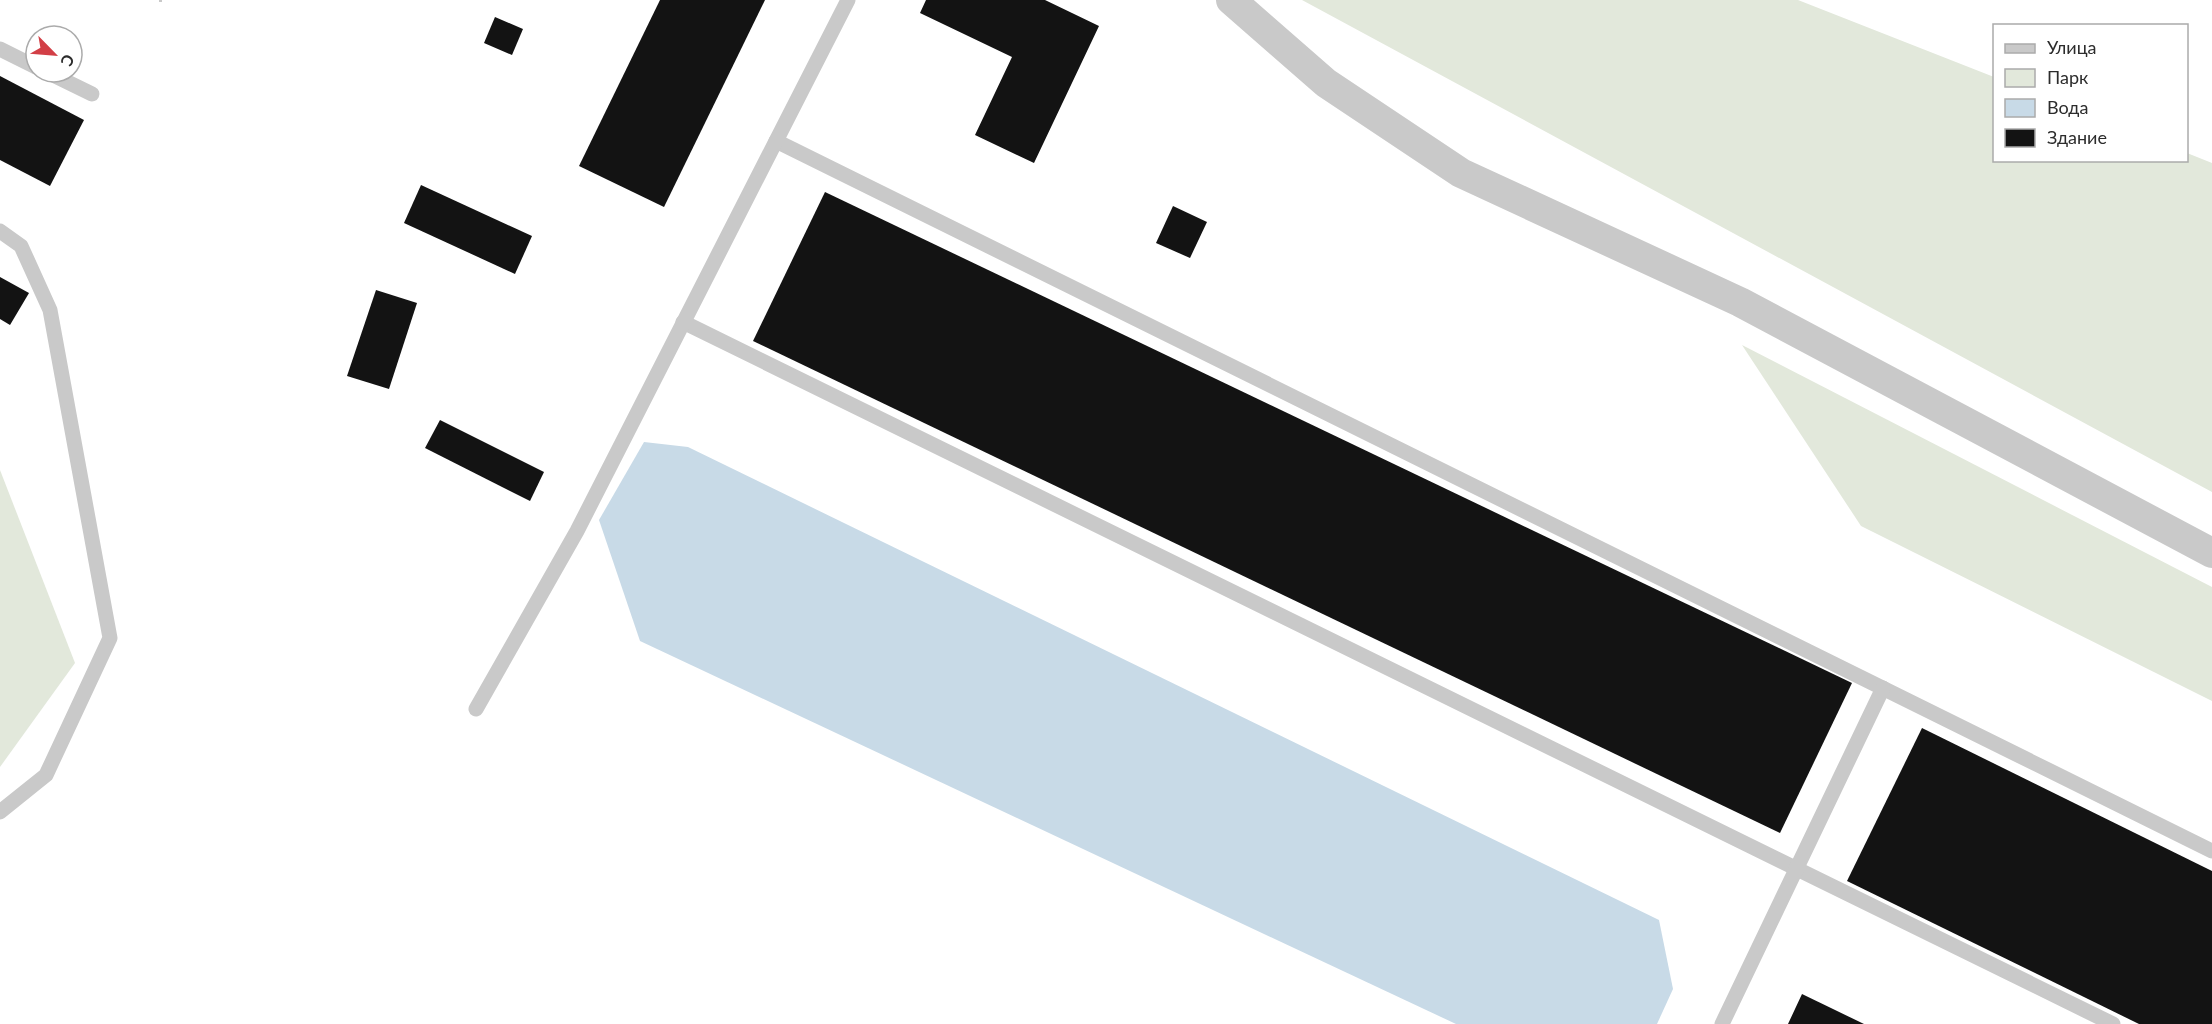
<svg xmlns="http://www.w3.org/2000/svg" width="2212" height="1024" font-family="Lato,sans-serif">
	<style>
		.green { fill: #e2e8db }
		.water { fill: #c8dae7 }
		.building { fill: #131313 }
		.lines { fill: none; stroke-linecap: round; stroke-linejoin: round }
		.path { stroke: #c9c9c9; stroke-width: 4; stroke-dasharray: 3 3; stroke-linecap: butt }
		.lane { stroke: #c9c9c9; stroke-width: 15 }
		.street { stroke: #c9c9c9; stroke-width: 30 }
	</style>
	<rect width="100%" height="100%" fill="#fff"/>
	<g class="green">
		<path d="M 1302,0 L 1798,0 L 1994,77 L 1994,160 L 2186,160 L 2187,153 L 2212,163 L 2212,492 Z"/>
		<path d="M 1742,345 L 2212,587 L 2212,701 L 1861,526 Z"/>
		<path d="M 0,470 L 75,663 L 0,767 Z"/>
	</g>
	<path class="water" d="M 644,442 L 688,447 L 1659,920 L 1673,989 L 1657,1024 L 1456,1024 L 640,641 L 599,520 Z"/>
	<g class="building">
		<path d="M 660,0 L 765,0 L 664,207 L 579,166 Z"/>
		<path d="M 926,0 L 1045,0 L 1099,26 L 1034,163 L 975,135 L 1012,57 L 920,13 Z"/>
		<path d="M 495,17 L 523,29 L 512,55 L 484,43 Z"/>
		<path d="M 0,76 L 84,120 L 50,186 L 0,160 Z"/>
		<path d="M 421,185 L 532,236 L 515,274 L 404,223 Z"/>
		<path d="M 825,192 L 1852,683 L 1780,833 L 753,341 Z"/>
		<path d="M 1173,206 L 1207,222 L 1190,258 L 1156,243 Z"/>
		<path d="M 0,277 L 29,293 L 10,325 L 0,319 Z"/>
		<path d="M 376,290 L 417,303 L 389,389 L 347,376 Z"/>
		<path d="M 440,420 L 544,472 L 530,501 L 425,448 Z"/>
		<path d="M 1922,728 L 2212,871 L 2212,1024 L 2139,1024 L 1847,881 Z"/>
		<path d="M 1802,994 L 1864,1024 L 1788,1024 Z"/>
	</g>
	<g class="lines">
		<path class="path" d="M 159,0 L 164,0"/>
		<g class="lane">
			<path d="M 0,49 L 36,67"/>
			<path d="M 47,72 L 92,94"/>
			<path d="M 776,141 L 2212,851"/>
			<path d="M 0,231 L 21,246 L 50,310 L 110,638 L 46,775 L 0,812"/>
			<path d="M 683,322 L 2113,1024"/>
			<path d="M 476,709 L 577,531 L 848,0"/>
			<path d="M 1722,1024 L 1883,688"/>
		</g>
		<path class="street" d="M 1231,0 L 1326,83 L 1461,173 L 1740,302 L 2212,553"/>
	</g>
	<rect x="1993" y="24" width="195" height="138" fill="#ffffff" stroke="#ababab" stroke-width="1.5"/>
	<rect x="2005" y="44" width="30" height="9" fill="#c9c9c9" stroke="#ababab" stroke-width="1.5"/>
	<text x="2047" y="54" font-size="18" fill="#2c2c2c">Улица</text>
	<rect x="2005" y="69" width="30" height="18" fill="#e2e8db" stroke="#ababab" stroke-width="1.5"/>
	<text x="2047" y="84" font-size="18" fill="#2c2c2c">Парк</text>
	<rect x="2005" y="99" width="30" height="18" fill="#c8dae7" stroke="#ababab" stroke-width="1.5"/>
	<text x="2047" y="114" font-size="18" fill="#2c2c2c">Вода</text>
	<rect x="2005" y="129" width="30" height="18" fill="#131313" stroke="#ababab" stroke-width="1.5"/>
	<text x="2047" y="144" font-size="18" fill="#2c2c2c">Здание</text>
	<g transform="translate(54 54) rotate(115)"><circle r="28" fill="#ffffff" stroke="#ababab" stroke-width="1.5"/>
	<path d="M0-4.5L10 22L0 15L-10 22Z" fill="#d23f46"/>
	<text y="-9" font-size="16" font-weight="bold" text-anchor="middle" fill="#2c2c2c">С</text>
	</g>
</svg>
